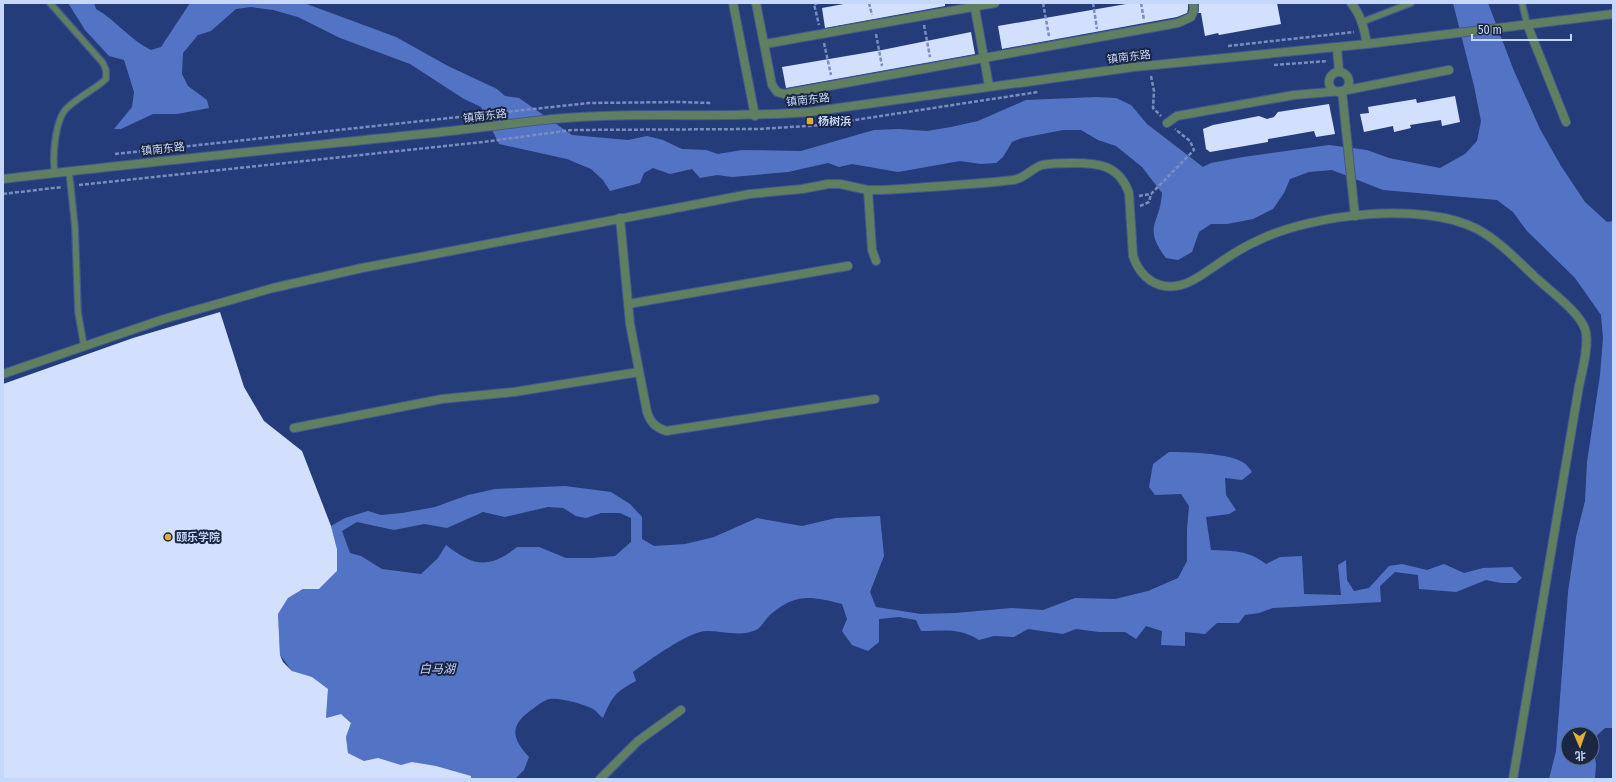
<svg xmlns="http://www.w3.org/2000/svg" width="1616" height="782" font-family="'Fira Sans Condensed','Noto Sans SC',sans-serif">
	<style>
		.water { fill: #5374c5; fill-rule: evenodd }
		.building { fill: #d2e0fe }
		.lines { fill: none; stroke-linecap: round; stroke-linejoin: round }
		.service-casing { stroke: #425891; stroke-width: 8 }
		.minor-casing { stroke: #425891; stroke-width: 10 }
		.tertiary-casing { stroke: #425891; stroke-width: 10 }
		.path { stroke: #798dbe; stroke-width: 2.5; stroke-dasharray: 4 2; stroke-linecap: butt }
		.service { stroke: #607f61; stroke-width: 5.5 }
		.minor { stroke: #607f61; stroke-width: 8 }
		.tertiary { stroke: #607f61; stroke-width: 8 }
		.poi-dot { fill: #e1af34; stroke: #1b2642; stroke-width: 1.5 }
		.labels { text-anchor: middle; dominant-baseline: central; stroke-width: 4; stroke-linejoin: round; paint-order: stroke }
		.street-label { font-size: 11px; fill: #c6d7fc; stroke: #1b2642 }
		.poi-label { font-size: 11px; font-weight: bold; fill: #c6d7fc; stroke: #1b2642; text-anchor: start }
		.water-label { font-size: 12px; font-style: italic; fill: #bfd3fe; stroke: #1b2642 }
	</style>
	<rect width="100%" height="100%" fill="#253c7a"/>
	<g class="water">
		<path d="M 68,3 L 94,3 L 96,9 C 116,20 130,40 151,50 L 161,47 L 190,3 L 304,3 L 396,37 L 448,66 L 497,89 L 505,96 L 519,98 L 572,135 L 628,140 L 647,136 L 663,140 L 682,149 L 706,150 L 718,154 L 742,150 L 801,151 L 874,130 L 899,129 L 927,131 L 951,127 L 978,121 L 1026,100 L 1096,97 L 1116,98 L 1131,105 L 1147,124 L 1203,167 L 1211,163 L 1243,157 L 1329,145 L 1367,150 L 1389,158 L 1440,168 L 1465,154 L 1477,141 L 1481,121 L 1474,86 L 1453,3 L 1488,3 L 1514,71 L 1540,129 L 1561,166 L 1585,202 L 1607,222 L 1613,221 L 1613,728 L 1605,728 L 1592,740 L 1596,764 L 1595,779 L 1549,779 L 1556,751 L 1568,592 L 1576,537 L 1585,501 L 1587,462 L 1600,375 L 1603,338 L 1601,315 L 1575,278 L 1527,231 L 1513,212 L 1497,200 L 1383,190 L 1332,170 L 1309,172 L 1290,179 L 1284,193 L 1273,209 L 1253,219 L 1227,224 L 1211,224 L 1199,232 L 1192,252 L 1178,260 L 1166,258 C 1142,226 1160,225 1162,193 L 1142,167 L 1116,146 L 1098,140 L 1081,130 L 1063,130 L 1022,138 L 1012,142 L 1003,157 L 996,163 L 981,164 L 960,161 L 898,172 L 852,164 L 839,167 L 828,163 L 788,172 L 732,177 L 717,175 L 700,178 L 692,169 L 670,174 L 653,168 L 644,173 L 640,183 L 610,191 L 603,180 L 591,169 L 567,159 L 499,144 L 481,107 L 464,99 L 410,64 L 340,38 L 298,17 L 273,10 L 251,7 L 236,9 L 211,31 L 198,35 L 183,53 L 182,74 L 188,86 L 207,100 L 209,108 L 177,114 L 153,114 L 121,129 L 114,129 L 132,107 L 134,92 L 124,60 L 109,56 L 85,30 ZM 1568,734 L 1592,734 L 1592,758 L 1568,758 Z"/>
		<path d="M 1169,452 C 1185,452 1231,453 1244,463 C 1247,465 1250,469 1252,472 L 1242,480 L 1225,478 L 1226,495 L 1236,510 L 1229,514 L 1206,517 L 1211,550 C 1233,551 1248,550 1266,564 L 1280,557 L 1302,556 L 1304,594 L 1341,595 L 1338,565 L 1346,560 L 1347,580 L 1354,591 L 1369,588 L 1389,566 L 1402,564 L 1427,570 L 1444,564 L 1464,573 L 1483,568 L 1512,567 L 1522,578 L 1516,583 L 1501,583 L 1486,580 L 1456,592 L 1419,589 L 1418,575 L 1395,572 L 1380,586 L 1381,602 L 1273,608 L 1259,613 L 1245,615 L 1239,623 L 1217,623 L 1205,634 L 1185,632 L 1185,646 L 1161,645 L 1162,631 L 1146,626 L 1136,639 L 1125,632 L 1099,632 L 1076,629 L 1063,634 L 1028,629 L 1014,637 L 994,636 L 979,640 C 959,627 943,631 921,631 L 916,620 L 899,617 L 879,619 L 879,642 L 868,651 L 852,645 L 842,631 L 847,619 L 842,604 C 811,596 796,593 771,614 C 766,618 762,627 756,630 C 741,637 723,631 707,631 C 689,631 648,661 633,672 L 636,681 C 615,692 612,697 603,718 C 599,715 596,710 591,708 C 584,704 557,697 550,699 C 544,700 538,705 534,708 C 510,724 510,737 529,757 L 524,770 L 515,779 L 450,779 L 453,771 L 412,762 L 403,773 L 364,761 L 348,753 L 346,737 L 351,723 L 341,714 L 326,718 L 328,689 L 292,671 L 280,655 L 278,614 L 288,598 L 303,589 L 319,589 L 337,571 L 337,549 L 331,526 L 345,518 L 368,511 L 381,515 L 402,513 L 435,507 L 468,495 L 495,489 L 565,486 L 611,492 L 630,504 L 642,517 L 642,539 L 654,546 L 685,544 L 714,537 L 757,518 L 802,526 L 836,518 L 880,516 L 884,556 L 870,592 L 876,607 L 921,614 L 955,613 L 1012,608 L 1043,610 L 1075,598 L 1115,599 L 1148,591 L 1178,578 L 1187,561 L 1187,529 L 1189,506 L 1181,494 L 1155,495 L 1149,487 L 1153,464 ZM 548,507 L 563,508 L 576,516 L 586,518 L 601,513 L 620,513 L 631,518 L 631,542 L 615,556 L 592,558 L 566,558 L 539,547 L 517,547 C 489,570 473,566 446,545 L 438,558 L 421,574 L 382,569 L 361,556 L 350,553 L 342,531 L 357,522 L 394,530 L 424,524 L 447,528 L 483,512 L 505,517 Z"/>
	</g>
	<g class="building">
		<path d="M 849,3 L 945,3 L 945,6 L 825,28 L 822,8 Z"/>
		<path d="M 1132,3 L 1188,3 L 1188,9 L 1187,13 L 1177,17 L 1002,49 L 998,26 Z"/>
		<path d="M 1199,3 L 1277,3 L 1281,24 L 1219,35 L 1218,33 L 1205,36 L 1201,13 L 1198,13 Z"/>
		<path d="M 971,32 L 975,54 L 786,88 L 782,67 L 882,50 Z"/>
		<path d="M 1455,96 L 1460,122 L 1442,126 L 1441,120 L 1410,125 L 1411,128 L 1394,132 L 1393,126 L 1364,132 L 1360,114 L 1369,113 L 1368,107 L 1416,99 L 1417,103 Z"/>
		<path d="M 1329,104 L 1335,134 L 1316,137 L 1314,131 L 1268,139 L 1268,142 L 1210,152 L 1206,149 L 1203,129 L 1213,125 L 1259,116 L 1267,119 L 1274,117 L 1278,112 Z"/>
		<path d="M 220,312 L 244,387 L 264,421 L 302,451 L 331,526 L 337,549 L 337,571 L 319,589 L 303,589 L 288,598 L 278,614 L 280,655 L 283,662 L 292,671 L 312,677 L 328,689 L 326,718 L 341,714 L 351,723 L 346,737 L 348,753 L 364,761 L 378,758 L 401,765 L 412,762 L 436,766 L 471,776 L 471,779 L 3,779 L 3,384 L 133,338 Z"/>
	</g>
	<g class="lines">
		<g class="service-casing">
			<g id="service">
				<path d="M 50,3 L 103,63 L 106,70 L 106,79 C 94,90 78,97 66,109 C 55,121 52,158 55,173"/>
				<path d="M 1522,3 L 1527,24"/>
				<path d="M 1362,22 L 1411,3"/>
				<path d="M 69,171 L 75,227 L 78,312 L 84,346"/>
			</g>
		</g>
		<g class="minor-casing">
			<g id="minor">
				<path d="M 756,3 L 772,85 L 777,92 L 784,94 L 1178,23 L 1191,17 L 1194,10 L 1193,3"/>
				<path d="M 974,3 L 989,86"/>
				<path d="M 1351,3 C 1361,15 1364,28 1367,44"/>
				<path d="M 1527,24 L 1566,122"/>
				<path d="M 765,44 L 995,3"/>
				<path d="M 1337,47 L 1339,72"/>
				<circle cx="1339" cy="82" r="10"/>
				<path d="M 1342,91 L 1355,216"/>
				<path d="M 1167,123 L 1177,116 L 1294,95 L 1342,91 L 1449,70"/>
				<path d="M 868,190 L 872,250 L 876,261"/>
				<path d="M 620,218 L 630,324 L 647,412 C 651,423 655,427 666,431 L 875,399"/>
				<path d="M 628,304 L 848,266"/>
				<path d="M 3,374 L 164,319 L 273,288 L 362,268 L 750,194 L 802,189 L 828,184 L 840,184 L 868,190 L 882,190 C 926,187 970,185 1013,180 C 1024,179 1032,168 1042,165 C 1052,163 1063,163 1073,163 C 1099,163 1119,165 1129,193 L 1133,256 C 1140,277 1157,291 1181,285 C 1194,282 1204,273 1215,266 C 1229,256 1243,247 1259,240 C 1313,214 1423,201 1477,229 C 1498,240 1516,259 1533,275 C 1547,289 1579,311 1585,329 C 1590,343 1582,372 1579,386 L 1513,779"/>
				<path d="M 294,428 L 442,399 L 514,392 L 639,372"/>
				<path d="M 600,779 L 638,741 L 681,710"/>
			</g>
		</g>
		<g class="tertiary-casing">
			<g id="tertiary">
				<path d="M 733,3 L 755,116"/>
				<path d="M 3,179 C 146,162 289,148 432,133 C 472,129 513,123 553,119 C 639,111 724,119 809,112 L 1134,67 L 1367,44 L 1613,14"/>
			</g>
		</g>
		<g class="path">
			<path d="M 818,3 L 814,4 L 819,25"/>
			<path d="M 869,3 L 872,15"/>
			<path d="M 1043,3 L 1049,36"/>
			<path d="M 1093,3 L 1097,29"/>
			<path d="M 1141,3 L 1144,20"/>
			<path d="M 924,25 L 930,57"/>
			<path d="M 876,34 L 882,66"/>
			<path d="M 824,43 L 831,75"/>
			<path d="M 1228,46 L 1354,32"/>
			<path d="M 1274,65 L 1328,61"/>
			<path d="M 1151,76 L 1154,91 L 1153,108 L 1161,116"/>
			<path d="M 115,154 L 589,103 L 679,102 L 712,103"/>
			<path d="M 79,185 L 483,142 L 572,130 L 759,129 L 822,125 L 1038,92"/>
			<path d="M 3,194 L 62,187"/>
			<path d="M 1139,196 L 1151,194 L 1194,150 L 1190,141 L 1175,129"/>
			<path d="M 1140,206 L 1149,202 L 1151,194"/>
		</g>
		<use href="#service" class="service"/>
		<use href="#minor" class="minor"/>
		<use href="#tertiary" class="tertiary"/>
	</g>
	<g class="poi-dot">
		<rect x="806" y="117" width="8" height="8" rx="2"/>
		<circle cx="168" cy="537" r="4"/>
	</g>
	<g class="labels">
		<g class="street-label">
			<text transform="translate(1129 57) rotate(-7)">镇南东路</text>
			<text transform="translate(808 100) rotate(-6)">镇南东路</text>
			<text transform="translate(485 116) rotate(-7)">镇南东路</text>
			<text transform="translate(163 149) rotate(-6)">镇南东路</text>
		</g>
		<g class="poi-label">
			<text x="818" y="121">杨树浜</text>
			<text x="176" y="537">颐乐学院</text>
		</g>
		<g class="water-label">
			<text x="437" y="669">白马湖</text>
		</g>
	</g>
	<rect width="1616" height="782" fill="none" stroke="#c6d7fc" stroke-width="8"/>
	<g transform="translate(1580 746) rotate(178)"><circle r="19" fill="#1b2642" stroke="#5f6d8c"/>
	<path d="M0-3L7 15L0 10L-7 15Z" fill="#e1af34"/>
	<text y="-6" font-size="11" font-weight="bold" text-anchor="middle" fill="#c6d7fc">北</text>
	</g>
	<path d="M1472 34v6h99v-6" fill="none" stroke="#c6d7fc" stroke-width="2"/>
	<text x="1478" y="34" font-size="12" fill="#c6d7fc" stroke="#1b2642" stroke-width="3" paint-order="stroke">50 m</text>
</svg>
